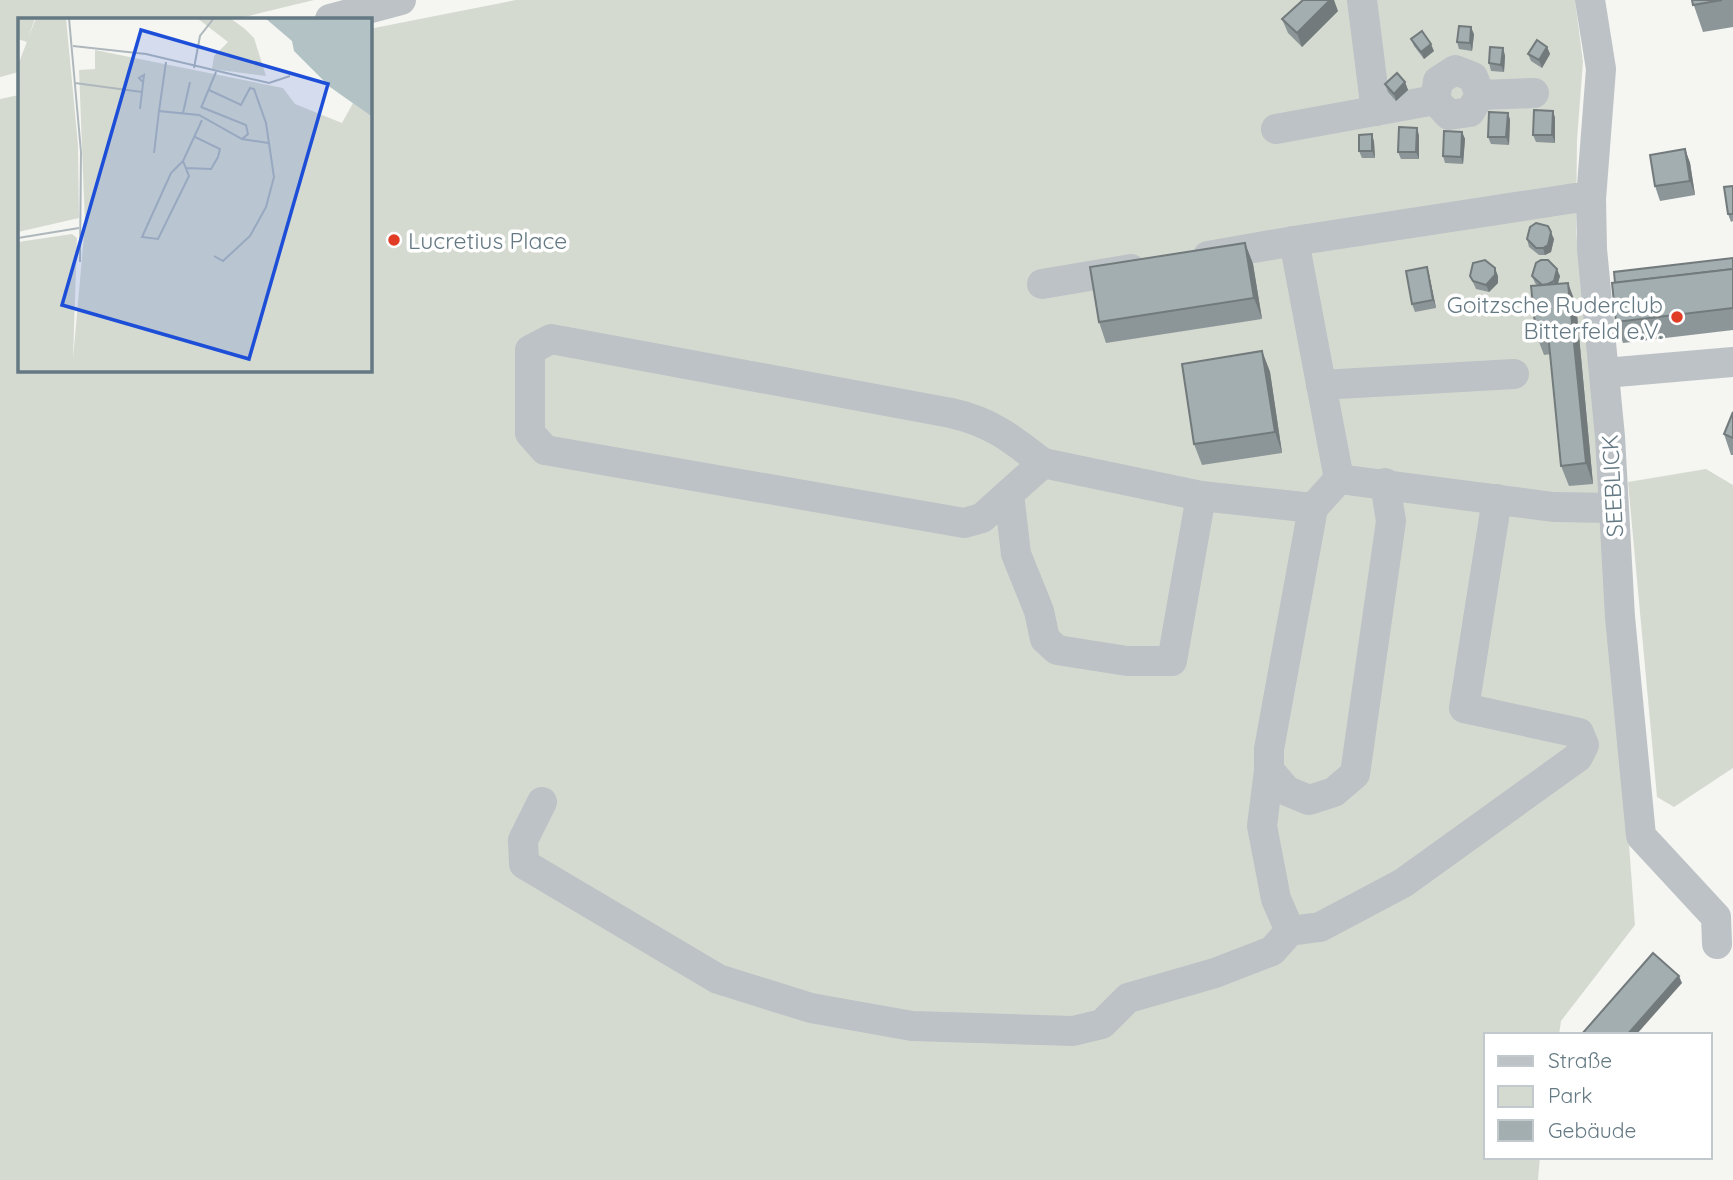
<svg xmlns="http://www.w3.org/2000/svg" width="1733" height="1180" font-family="Quicksand,sans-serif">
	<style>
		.green { fill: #d5dad1 }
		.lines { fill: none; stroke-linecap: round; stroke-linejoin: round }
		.minor { stroke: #bcc2c5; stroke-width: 30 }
		.wall { fill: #8c9698 }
		.shaded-wall { fill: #727a7c }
		.building { fill: #a3aeb1; stroke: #727a7c; stroke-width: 2 }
		.poi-dot { fill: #e13c26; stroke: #fff; stroke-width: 2.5 }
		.labels { text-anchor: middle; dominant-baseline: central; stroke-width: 7; stroke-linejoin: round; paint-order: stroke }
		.poi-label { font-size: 23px; fill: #647983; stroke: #fff; text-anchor: start }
		.street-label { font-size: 23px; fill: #647983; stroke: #fff }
		.inset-road { fill: none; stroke: #aeb8bc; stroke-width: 2 }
		.view { fill: #1d4ed8; fill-opacity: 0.15; stroke: #1d4ed8; stroke-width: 3.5 }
		.inset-edge { fill: none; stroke: #647983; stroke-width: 3.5 }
	</style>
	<rect width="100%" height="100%" fill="#f5f5f2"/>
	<g class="green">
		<path d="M 0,0 L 314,0 L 236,19 L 19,19 L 19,72 L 0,77 Z"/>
		<path d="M 516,0 L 1575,0 L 1583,62 L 1577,140 L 1576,233 L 1604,508 L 1635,925 L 1561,1021 L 1559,1035 L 1486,1035 L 1486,1157 L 1540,1157 L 1538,1180 L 0,1180 L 0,99 L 19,95 L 19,369 L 369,369 L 369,29 Z"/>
		<path d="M 1706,469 L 1733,485 L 1733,768 L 1674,807 L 1657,797 L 1628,482 Z"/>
	</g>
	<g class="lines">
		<g class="minor">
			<path d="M 1362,0 L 1376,111"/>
			<path d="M 1590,0 L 1601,69 L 1591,199 L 1592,249 L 1610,437 L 1620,617 L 1641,836 L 1716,917 L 1717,944"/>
			<path d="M 330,19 L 401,0"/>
			<path d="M 1455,70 L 1473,77 L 1480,95 L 1470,112 L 1449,115 L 1435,100 L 1438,81 Z"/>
			<path d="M 1480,95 L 1534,93"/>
			<path d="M 1276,129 L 1435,100"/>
			<path d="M 1208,256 L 1294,241"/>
			<path d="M 1042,284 L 1131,269"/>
			<path d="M 1605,373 L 1733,362"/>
			<path d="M 1321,385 L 1514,374"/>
			<path d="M 1043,463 C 1011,438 991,422 951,413 L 551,339 L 530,350 L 530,433 L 545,450 L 964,523 L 982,518 L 1043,463 L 1201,496 L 1313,508"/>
			<path d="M 1339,479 L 1313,508 L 1269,749 L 1269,770 L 1287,791 L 1309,800 L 1334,792 L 1355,774 L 1391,521 L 1385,483"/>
			<path d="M 1339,479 L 1294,241 L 1575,198 L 1591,199"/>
			<path d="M 1339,479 L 1553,507 L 1613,508"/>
			<path d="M 1009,494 L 1016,554 L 1039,611 L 1045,639 L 1057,650 L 1127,661 L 1172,661 L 1201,496"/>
			<path d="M 1269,770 L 1262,826 L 1276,899 L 1290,931"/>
			<path d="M 542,802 L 523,840 L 524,864 L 718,979 L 811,1008 L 912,1026 L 1073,1031 L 1102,1024 L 1128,998 L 1215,973 L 1272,951 L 1290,931 L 1320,927 L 1403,883 L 1578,757 L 1584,745 L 1579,733 L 1464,708 L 1497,499"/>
		</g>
	</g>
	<g class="wall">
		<path d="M 1692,0 L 1733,0 L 1733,27 L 1703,32 Z"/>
		<path d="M 1338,11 L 1302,47 L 1288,33 L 1282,19 Z"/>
		<path d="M 1474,34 L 1472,51 L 1459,49 L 1457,42 Z"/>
		<path d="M 1411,39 L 1434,51 L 1424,59 L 1414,46 Z"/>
		<path d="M 1547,47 L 1550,54 L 1542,68 L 1531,61 L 1528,54 Z"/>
		<path d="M 1503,48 L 1505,56 L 1504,72 L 1491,71 L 1489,63 Z"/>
		<path d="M 1405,82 L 1408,90 L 1396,101 L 1388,92 L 1385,84 Z"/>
		<path d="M 1553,111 L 1555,118 L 1555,143 L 1536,142 L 1533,135 Z"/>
		<path d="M 1508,113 L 1510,120 L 1509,145 L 1491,144 L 1488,137 Z"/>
		<path d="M 1462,132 L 1465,139 L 1463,164 L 1445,163 L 1443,156 Z"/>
		<path d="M 1372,134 L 1374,142 L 1375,158 L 1362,158 L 1359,151 Z"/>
		<path d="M 1419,135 L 1419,159 L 1401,159 L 1398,152 Z"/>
		<path d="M 1685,149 L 1690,163 L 1695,195 L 1660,201 L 1655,186 Z"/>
		<path d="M 1733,186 L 1733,221 L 1731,222 L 1728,214 Z"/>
		<path d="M 1527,239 L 1554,239 L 1551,252 L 1545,255 L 1539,255 L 1529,247 Z"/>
		<path d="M 1245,243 L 1253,264 L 1262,319 L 1106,343 L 1099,322 Z"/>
		<path d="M 1733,258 L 1733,330 L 1623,343 L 1616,322 Z"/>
		<path d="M 1427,267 L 1429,274 L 1436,308 L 1415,312 L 1412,304 Z"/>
		<path d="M 1470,276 L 1498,276 L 1498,283 L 1489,292 L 1476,289 Z"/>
		<path d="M 1532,276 L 1560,276 L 1558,284 L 1576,304 L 1593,484 L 1569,486 L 1561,466 L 1551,354 L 1544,355 L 1536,334 L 1538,286 L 1535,283 Z"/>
		<path d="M 1262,351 L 1270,372 L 1282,453 L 1202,465 L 1194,444 Z"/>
		<path d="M 1733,412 L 1733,455 L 1731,455 L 1724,434 Z"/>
	</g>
	<g class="shaded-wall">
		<path d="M 1330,0 L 1334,0 L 1338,11 L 1302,47 L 1297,33 Z"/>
		<path d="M 1471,27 L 1474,34 L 1472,51 L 1470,43 Z"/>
		<path d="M 1431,44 L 1434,51 L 1424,59 L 1421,52 Z"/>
		<path d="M 1547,47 L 1550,54 L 1542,68 L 1539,60 Z"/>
		<path d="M 1503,48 L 1505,56 L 1504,72 L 1501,65 Z"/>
		<path d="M 1405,82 L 1408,90 L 1396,101 L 1394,94 Z"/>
		<path d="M 1553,111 L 1555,118 L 1555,143 L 1552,135 Z"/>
		<path d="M 1508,113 L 1510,120 L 1509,145 L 1506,137 Z"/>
		<path d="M 1417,128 L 1419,135 L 1419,159 L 1416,152 Z"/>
		<path d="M 1462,132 L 1465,139 L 1463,164 L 1461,157 Z"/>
		<path d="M 1372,134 L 1374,142 L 1375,158 L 1372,151 Z"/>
		<path d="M 1685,149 L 1690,163 L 1695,195 L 1690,181 Z"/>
		<path d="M 1551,232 L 1554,239 L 1551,252 L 1545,255 L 1543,248 Z"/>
		<path d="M 1245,243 L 1253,264 L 1262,319 L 1254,298 Z"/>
		<path d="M 1427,267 L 1429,274 L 1436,308 L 1433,300 Z"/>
		<path d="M 1495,268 L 1498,276 L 1498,283 L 1489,292 L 1486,285 Z"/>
		<path d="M 1557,269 L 1560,276 L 1556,289 L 1554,281 Z"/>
		<path d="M 1568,283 L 1576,304 L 1593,484 L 1586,463 Z"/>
		<path d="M 1262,351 L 1270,372 L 1282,453 L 1275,432 Z"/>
		<path d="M 1679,976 L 1682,983 L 1636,1035 L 1627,1035 Z"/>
	</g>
	<g class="building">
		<path d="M 1303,0 L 1330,0 L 1297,33 L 1282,19 Z"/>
		<path d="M 1692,0 L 1722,0 L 1693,5 Z"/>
		<path d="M 1459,26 L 1471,27 L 1470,43 L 1457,42 Z"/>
		<path d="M 1422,31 L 1431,44 L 1421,52 L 1411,39 Z"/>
		<path d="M 1537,40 L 1547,47 L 1539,60 L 1528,54 Z"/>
		<path d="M 1490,47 L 1503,48 L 1501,65 L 1489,63 Z"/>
		<path d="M 1397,73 L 1405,82 L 1394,94 L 1385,84 Z"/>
		<path d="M 1534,110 L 1553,111 L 1552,135 L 1533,135 Z"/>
		<path d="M 1489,112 L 1508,113 L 1506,137 L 1488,137 Z"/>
		<path d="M 1399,127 L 1417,128 L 1416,152 L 1398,152 Z"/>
		<path d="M 1444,131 L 1462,132 L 1461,157 L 1443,156 Z"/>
		<path d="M 1372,134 L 1372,151 L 1359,151 L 1359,135 Z"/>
		<path d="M 1685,149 L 1690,181 L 1655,186 L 1650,155 Z"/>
		<path d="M 1733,186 L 1733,214 L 1728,214 L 1724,187 Z"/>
		<path d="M 1536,223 L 1548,226 L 1551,232 L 1548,245 L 1543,248 L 1536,248 L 1527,239 L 1530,227 Z"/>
		<path d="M 1245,243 L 1254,298 L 1099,322 L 1090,267 Z"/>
		<path d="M 1733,258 L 1733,269 L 1615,283 L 1614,272 Z"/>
		<path d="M 1485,260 L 1495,268 L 1495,275 L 1486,285 L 1473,281 L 1470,276 L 1473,263 Z"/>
		<path d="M 1541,260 L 1548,260 L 1557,269 L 1554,281 L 1548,284 L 1542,285 L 1532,276 L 1536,263 Z"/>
		<path d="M 1427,267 L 1433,300 L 1412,304 L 1406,271 Z"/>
		<path d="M 1733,269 L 1733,308 L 1616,322 L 1612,283 Z"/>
		<path d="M 1568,283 L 1586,463 L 1561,466 L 1548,333 L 1536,334 L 1531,286 Z"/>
		<path d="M 1262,351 L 1275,432 L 1194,444 L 1182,364 Z"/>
		<path d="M 1733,412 L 1733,438 L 1724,434 Z"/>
		<path d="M 1653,953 L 1679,976 L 1627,1035 L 1581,1035 Z"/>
	</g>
	<g class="poi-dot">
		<circle cx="394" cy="240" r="7"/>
		<circle cx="1677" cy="317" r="7"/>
	</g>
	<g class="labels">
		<g class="poi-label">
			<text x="408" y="240">Lucretius Place</text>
			<text x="1663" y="304" text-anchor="end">Goitzsche Ruderclub<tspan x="1663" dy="26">Bitterfeld e.V.</tspan></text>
		</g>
		<g class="street-label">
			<text transform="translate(1612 486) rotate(-93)">SEEBLICK</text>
		</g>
	</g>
	<g transform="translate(18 18)">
		<rect width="354" height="354" fill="#f5f5f2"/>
		<path d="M 0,0 L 17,0 L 9,24 L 0,21 ZM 18,0 L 48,0 L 60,127 L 61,200 L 0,214 L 0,47 ZM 179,0 L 212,0 L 227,11 L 236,20 L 248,58 L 194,51 L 196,38 L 210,24 ZM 77,32 L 265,70 L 277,86 L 324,105 L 335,85 L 353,98 L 353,353 L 0,353 L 0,224 L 54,216 L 59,220 L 55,341 L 67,206 L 61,52 L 77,51 Z" fill="#d5dad1"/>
		<path d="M 247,0 L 353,0 L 353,98 L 312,69 L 276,33 L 274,23 Z" fill="#b3c3c5"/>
		<path class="inset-road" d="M 51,0 L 63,134 L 62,244M 55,28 L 128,36 L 251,65 L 272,58M 148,44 L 141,93 L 181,97 L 224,121 L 230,116 L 228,107 L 183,89M 176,50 L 182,18 L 196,0M 57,65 L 124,74M 191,72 L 223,87 L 232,70 L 236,71 L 248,105 L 256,159 L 248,189 L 232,218 L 205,243 L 196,238M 183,90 L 198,54M 122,91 L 126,57 L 121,60 L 125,64M 165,95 L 172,64M 224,121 L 250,125M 136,135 L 141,93M 165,143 L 153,155 L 124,219 L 140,221 L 171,158 L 165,143 L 184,102M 168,150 L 193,151 L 200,139 L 202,131 L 177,119M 0,220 L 61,210"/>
		<path class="view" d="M 123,12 L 310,66 L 231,341 L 44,287 Z"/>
		<rect width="354" height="354" class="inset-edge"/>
	</g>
	<rect x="1484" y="1033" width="228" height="126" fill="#ffffff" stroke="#c1c9cd" stroke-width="2"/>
	<rect x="1498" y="1056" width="35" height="10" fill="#bcc2c5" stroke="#c1c9cd" stroke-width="2"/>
	<text x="1548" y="1068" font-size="21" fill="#647983">Straße</text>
	<rect x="1498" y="1086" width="35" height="21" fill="#d5dad1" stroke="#c1c9cd" stroke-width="2"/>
	<text x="1548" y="1103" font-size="21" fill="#647983">Park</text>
	<rect x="1498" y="1120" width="35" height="21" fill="#a3aeb1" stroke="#c1c9cd" stroke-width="2"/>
	<text x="1548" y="1138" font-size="21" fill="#647983">Gebäude</text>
</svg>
